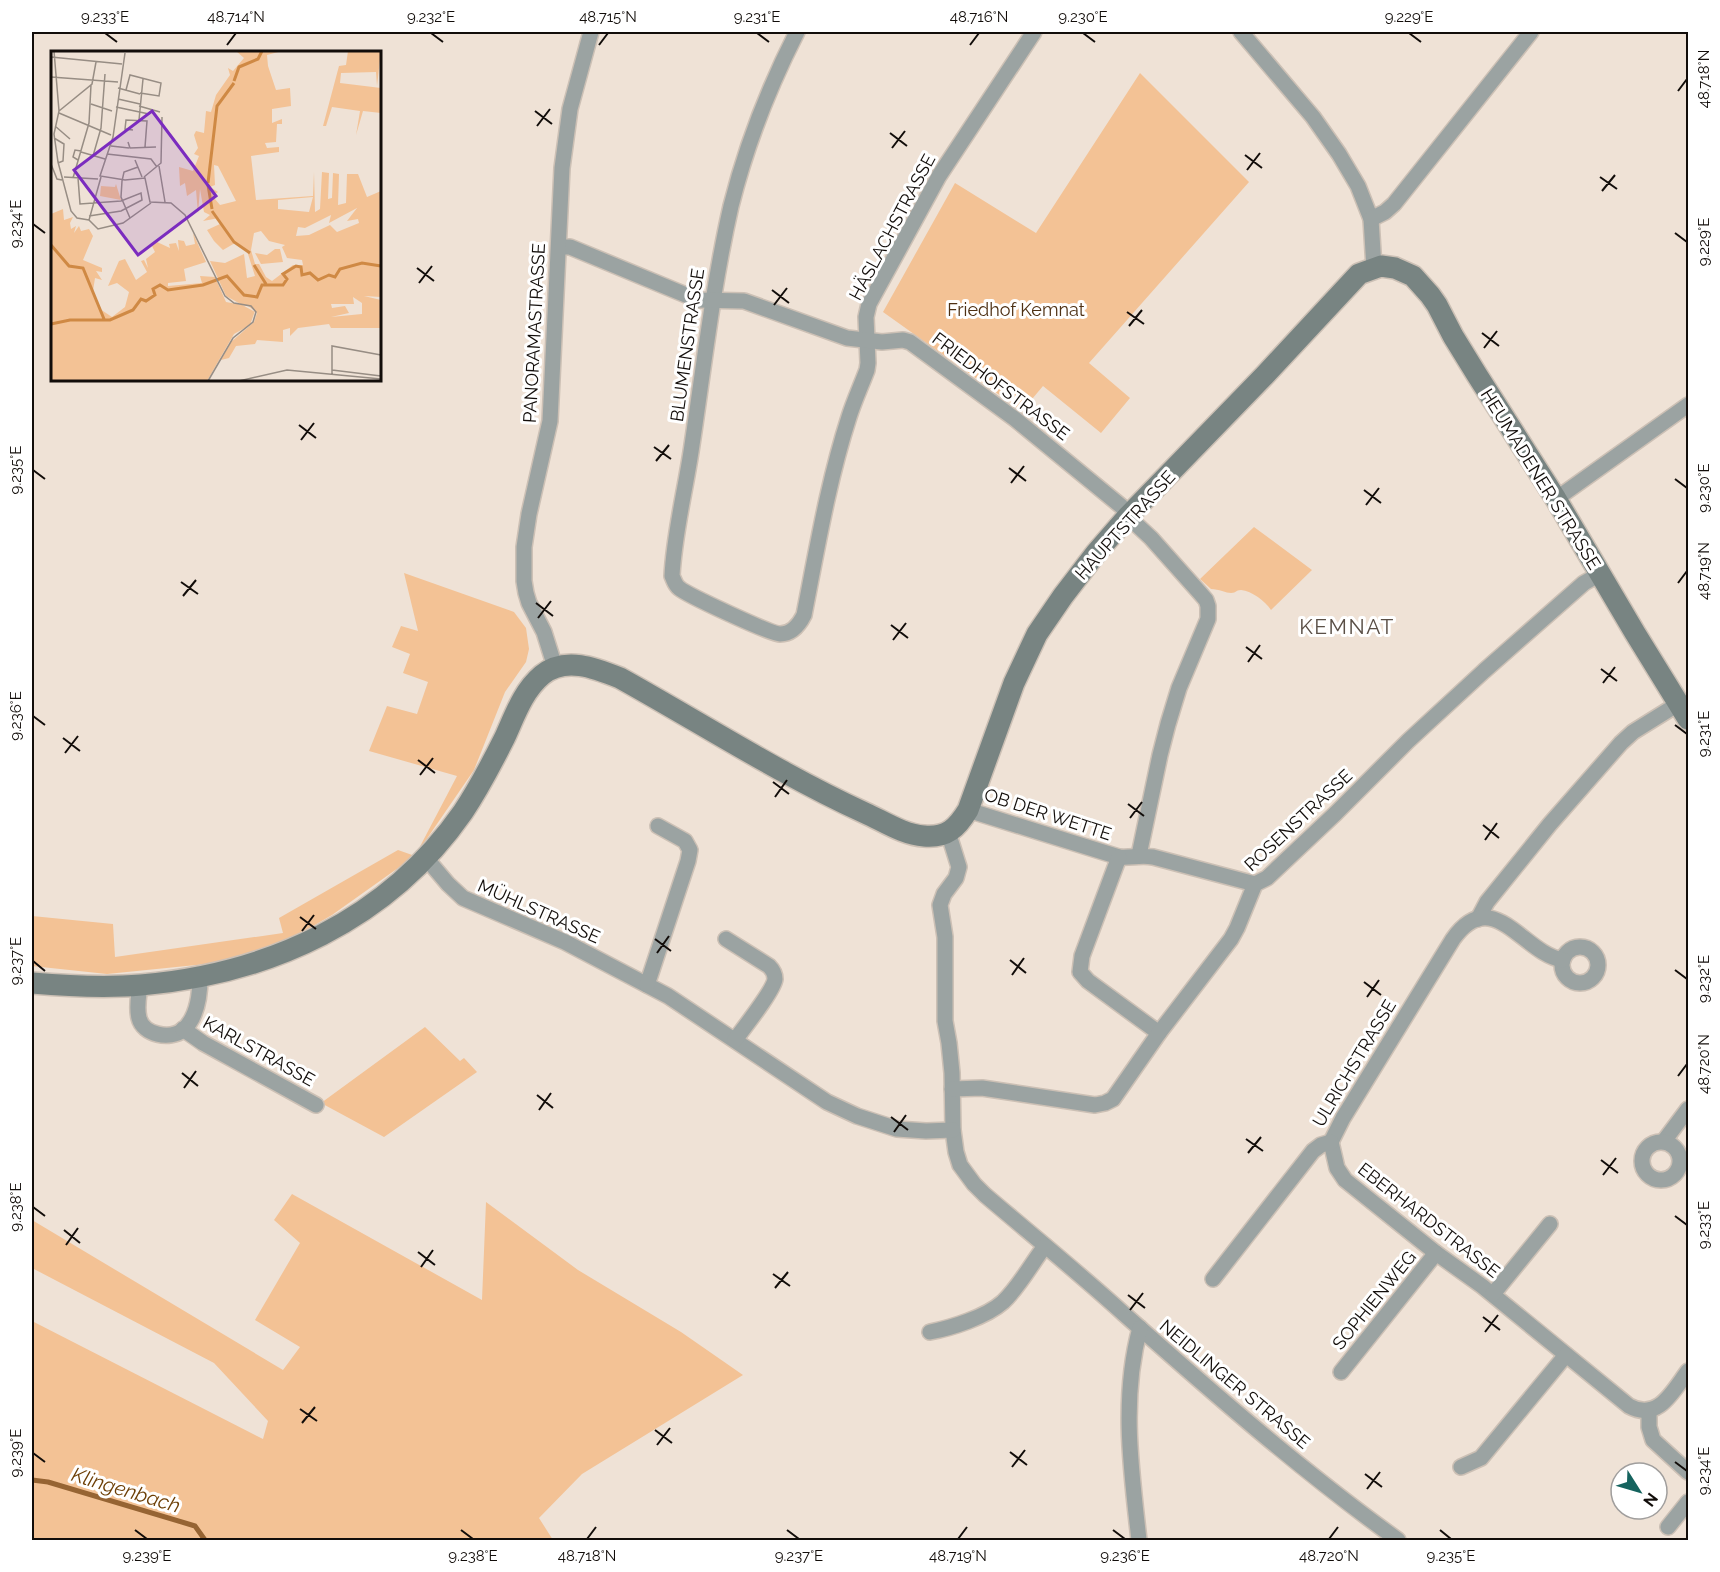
<svg xmlns="http://www.w3.org/2000/svg" width="1720" height="1572" font-family="Raleway,sans-serif">
	<style>
		.green { fill: #f3c295 }
		.lines { fill: none; stroke-linecap: round; stroke-linejoin: round }
		.stream { stroke: #966433; stroke-width: 5 }
		.street-casing { stroke: #ccc0b5; stroke-width: 18 }
		.secondary-casing { stroke: #ccc0b5; stroke-width: 24 }
		.street { stroke: #9ba3a2; stroke-width: 15 }
		.secondary { stroke: #788482; stroke-width: 21 }
		.ticks { fill: none; stroke: #120d0a; stroke-width: 2 }
		.labels { text-anchor: middle; dominant-baseline: central; stroke-width: 6; stroke-linejoin: round; paint-order: stroke }
		.street-label { font-size: 18px; fill: #120d0a; stroke: #fff }
		.park-label { font-size: 18px; fill: #4e3013; stroke: #fff }
		.water-label { font-size: 20px; font-style: italic; fill: #6d3f06; stroke: #fff }
		.quarter-label { font-size: 21px; letter-spacing: 1.5px; fill: #5a4f46; stroke: #fff }
		.inset-river { fill: none; stroke: #cf8944; stroke-width: 3 }
		.inset-road { fill: none; stroke: #978d84; stroke-width: 1.5 }
		.view { fill: #7b2cbf; fill-opacity: 0.15; stroke: #7b2cbf; stroke-width: 3 }
		.inset-edge { fill: none; stroke: #120d0a; stroke-width: 3 }
		.neatline { fill: none; stroke: #120d0a; stroke-width: 2 }
		.ticks-label { font-size: 15px; text-anchor: middle; fill: #120d0a }
	</style>
	<rect width="100%" height="100%" fill="#efe2d6"/>
	<g class="green">
		<path d="M 1140,73 L 1249,182 L 1089,363 L 1130,398 L 1101,433 L 1043,386 L 1022,411 L 883,312 L 955,183 L 1036,233 Z"/>
		<path d="M 1254,527 L 1312,570 L 1271,610 C 1265,601 1252,591 1241,590 C 1235,590 1237,593 1231,593 C 1226,593 1219,589 1211,589 L 1200,579 Z"/>
		<path d="M 404,573 L 514,612 L 526,628 L 529,649 L 526,662 L 505,692 L 474,770 L 415,856 L 332,915 L 282,944 L 216,963 L 107,974 L 32,966 L 32,916 L 113,924 L 115,957 L 283,933 L 279,918 L 398,850 L 415,856 L 457,776 L 369,751 L 387,706 L 417,714 L 428,682 L 403,673 L 410,654 L 392,647 L 401,626 L 418,631 Z"/>
		<path d="M 425,1027 L 460,1061 L 464,1058 L 477,1072 L 384,1137 L 321,1103 Z"/>
		<path d="M 292,1194 L 482,1300 L 486,1202 L 578,1270 L 681,1332 L 743,1375 L 582,1474 L 539,1518 L 553,1540 L 32,1540 L 32,1321 L 263,1439 L 268,1421 L 214,1363 L 32,1268 L 32,1220 L 283,1370 L 300,1347 L 255,1320 L 300,1243 L 274,1220 Z"/>
	</g>
	<g class="lines">
		<path class="stream" d="M 32,1480 L 48,1482 L 195,1526 L 205,1540"/>
		<g class="street-casing">
			<g id="street">
				<path d="M 797,32 C 769,87 746,146 731,206 C 713,285 704,365 692,445 C 686,488 674,533 672,576 C 674,580 675,585 679,588 C 687,595 771,634 780,634 C 792,634 799,625 804,615 C 817,549 828,482 849,417 C 854,401 861,386 867,370 L 868,363 L 866,317 L 869,304 L 939,176 L 1034,32"/>
				<path d="M 1241,32 L 1313,117 L 1339,154 L 1358,186 L 1371,219 L 1374,268"/>
				<path d="M 1371,219 L 1385,212 L 1394,204 L 1531,32"/>
				<path d="M 559,247 L 570,247 L 698,300 L 744,301 L 847,338 L 882,342 L 903,340 L 910,342 L 1015,419 L 1121,506 L 1137,525 L 1151,538 L 1200,593 L 1206,600 L 1208,606 L 1208,619 L 1179,688 L 1168,724 L 1160,755 L 1139,855"/>
				<path d="M 1556,499 L 1688,405"/>
				<path d="M 555,667 L 544,632 L 529,603 L 526,593 L 524,581 L 524,547 L 529,514 L 550,421 L 562,168 L 570,109 L 591,32"/>
				<path d="M 968,810 L 1119,857 C 1131,858 1140,855 1153,857 L 1255,884"/>
				<path d="M 948,832 L 959,867 L 956,878 L 944,894 L 940,905 L 945,937 L 945,1021 L 949,1043 L 952,1073 L 953,1130 L 956,1152 L 960,1165 L 974,1184 L 985,1195 C 1032,1235 1079,1273 1124,1314 C 1213,1393 1302,1471 1398,1540"/>
				<path d="M 1119,857 L 1082,956 L 1080,972 L 1088,981 L 1159,1033"/>
				<path d="M 426,858 L 448,884 L 463,898 L 565,942 L 668,996 L 827,1102 L 857,1116 L 897,1129 L 926,1131 L 953,1130"/>
				<path d="M 1478,919 L 1487,902 L 1550,824 L 1621,743 L 1633,732 L 1678,704"/>
				<path d="M 726,939 L 769,966 C 773,970 775,973 775,979 C 774,990 743,1029 735,1040"/>
				<circle cx="1580" cy="965" r="18"/>
				<path d="M 140,985 C 139,995 136,1007 139,1018 C 143,1035 170,1040 183,1030 C 197,1018 200,994 200,977"/>
				<path d="M 647,985 L 688,861 L 690,850 L 685,841 L 658,826"/>
				<path d="M 183,1029 L 203,1043 L 316,1105"/>
				<path d="M 952,1089 L 982,1088 L 1095,1105 L 1105,1103 L 1113,1099 L 1159,1033 L 1231,939 L 1237,928 L 1255,884 L 1267,878 L 1336,813 L 1408,741 L 1484,671 L 1584,583 L 1600,574"/>
				<path d="M 1664,1141 L 1688,1109"/>
				<circle cx="1661" cy="1161" r="19"/>
				<path d="M 1331,1142 L 1337,1168 L 1345,1180 L 1436,1253 L 1482,1286 L 1629,1406 C 1658,1422 1673,1391 1688,1371"/>
				<path d="M 1331,1142 L 1343,1118 L 1453,939 C 1493,883 1523,954 1563,960"/>
				<path d="M 1213,1279 L 1313,1151 L 1321,1145 L 1331,1142"/>
				<path d="M 1493,1294 L 1550,1224"/>
				<path d="M 930,1332 C 951,1328 986,1317 1003,1302 C 1019,1287 1032,1263 1045,1246"/>
				<path d="M 1341,1372 L 1436,1253"/>
				<path d="M 1649,1410 L 1649,1427 L 1653,1440 L 1688,1472"/>
				<path d="M 1461,1467 L 1481,1458 L 1566,1355"/>
				<path d="M 1668,1527 L 1688,1502"/>
				<path d="M 1139,1540 C 1131,1469 1121,1398 1140,1328"/>
			</g>
		</g>
		<g class="secondary-casing">
			<path id="secondary" d="M 32,983 C 67,986 105,988 141,985 C 269,974 388,920 463,812 C 479,788 492,763 505,737 C 515,715 523,691 542,675 C 565,656 595,668 620,678 C 701,723 780,774 865,813 C 883,821 904,835 924,836 C 947,838 957,828 968,810 L 1014,683 L 1037,634 L 1063,596 L 1096,553 L 1129,515 L 1265,375 L 1359,274 L 1381,266 L 1395,268 L 1413,276 L 1430,295 L 1437,305 L 1453,336 L 1477,375 L 1556,499 L 1635,633 L 1688,719"/>
		</g>
		<use href="#street" class="street"/>
		<use href="#secondary" class="secondary"/>
	</g>
	<path class="ticks" d="M 105,33 L 117,42M 431,33 L 443,42M 757,33 L 769,42M 1083,33 L 1095,42M 1409,33 L 1421,42M 227,45 L 236,33M 599,45 L 608,33M 970,45 L 979,33M 1678,91 L 1687,79M 535,111 L 552,124M 537,126 L 550,109M 890,133 L 907,146M 892,148 L 905,131M 1245,155 L 1262,168M 1247,170 L 1260,153M 1600,177 L 1617,189M 1602,191 L 1615,175M 33,224 L 45,233M 1675,233 L 1687,242M 417,268 L 434,281M 419,283 L 432,266M 772,290 L 789,303M 774,305 L 787,288M 1127,312 L 1144,324M 1129,326 L 1142,310M 1482,333 L 1499,346M 1484,348 L 1497,331M 299,425 L 316,438M 301,440 L 314,423M 654,447 L 671,459M 656,461 L 669,445M 1009,468 L 1026,481M 33,470 L 45,479M 1675,479 L 1687,488M 1011,483 L 1024,466M 1364,490 L 1381,503M 1366,505 L 1379,488M 181,582 L 198,594M 1678,583 L 1687,571M 183,596 L 196,580M 536,603 L 553,616M 538,618 L 551,601M 891,625 L 908,638M 893,640 L 906,623M 1246,647 L 1262,659M 1248,662 L 1260,645M 1601,669 L 1617,681M 1603,683 L 1615,667M 33,716 L 45,725M 1675,725 L 1687,734M 63,738 L 80,751M 65,753 L 78,736M 418,760 L 435,773M 420,775 L 433,758M 773,782 L 789,794M 775,797 L 787,780M 1128,804 L 1144,816M 1130,818 L 1142,802M 1483,825 L 1499,838M 1485,840 L 1497,823M 300,917 L 316,929M 302,931 L 314,915M 655,939 L 671,951M 657,953 L 669,936M 1010,960 L 1026,973M 33,961 L 45,971M 1675,970 L 1687,979M 1012,975 L 1024,958M 1364,982 L 1381,995M 1367,997 L 1379,980M 182,1073 L 198,1086M 1678,1076 L 1687,1064M 184,1088 L 196,1071M 537,1095 L 553,1108M 539,1110 L 551,1093M 891,1117 L 908,1130M 894,1132 L 906,1115M 1246,1139 L 1263,1151M 1248,1153 L 1261,1137M 1601,1160 L 1618,1173M 1603,1175 L 1616,1158M 33,1207 L 45,1216M 1675,1216 L 1687,1225M 64,1230 L 80,1243M 66,1245 L 78,1228M 418,1252 L 435,1265M 421,1267 L 433,1250M 773,1274 L 790,1286M 775,1288 L 788,1272M 1128,1295 L 1145,1308M 1130,1310 L 1143,1293M 1483,1317 L 1500,1330M 1485,1332 L 1498,1315M 300,1409 L 317,1421M 302,1423 L 315,1407M 655,1430 L 672,1443M 657,1445 L 670,1428M 1010,1452 L 1027,1465M 33,1453 L 45,1462M 1675,1462 L 1687,1471M 1012,1467 L 1025,1450M 1365,1474 L 1382,1487M 1367,1489 L 1380,1472M 135,1530 L 147,1539M 461,1530 L 473,1539M 787,1530 L 799,1539M 1113,1530 L 1125,1539M 1440,1530 L 1451,1539M 587,1539 L 596,1527M 958,1539 L 967,1527M 1329,1539 L 1338,1527"/>
	<g class="labels">
		<g class="street-label">
			<text transform="translate(892 227) rotate(-62)">HÄSLACHSTRASSE</text>
			<text transform="translate(534 333) rotate(-87)">PANORAMASTRASSE</text>
			<text transform="translate(687 345) rotate(-82)">BLUMENSTRASSE</text>
			<text transform="translate(1001 386) rotate(37)">FRIEDHOFSTRASSE</text>
			<text transform="translate(1541 479) rotate(58)">HEUMADENER STRASSE</text>
			<text transform="translate(1125 525) rotate(-48)">HAUPTSTRASSE</text>
			<text transform="translate(1048 814) rotate(18)">OB DER WETTE</text>
			<text transform="translate(1298 820) rotate(-43)">ROSENSTRASSE</text>
			<text transform="translate(539 911) rotate(24)">MÜHLSTRASSE</text>
			<text transform="translate(259 1051) rotate(29)">KARLSTRASSE</text>
			<text transform="translate(1354 1063) rotate(-59)">ULRICHSTRASSE</text>
			<text transform="translate(1429 1220) rotate(38)">EBERHARDSTRASSE</text>
			<text transform="translate(1374 1300) rotate(-51)">SOPHIENWEG</text>
			<text transform="translate(1235 1384) rotate(40)">NEIDLINGER STRASSE</text>
		</g>
		<g class="park-label">
			<text x="1016" y="309">Friedhof Kemnat</text>
		</g>
		<g class="water-label">
			<text transform="translate(126 1490) rotate(17)">Klingenbach</text>
		</g>
		<g class="quarter-label">
			<text x="1347" y="626">KEMNAT</text>
		</g>
	</g>
	<g transform="translate(51 51)">
		<rect width="330" height="330" fill="#efe2d6"/>
		<path d="M 185,0 L 231,0 L 216,4 L 217,15 L 225,39 L 239,37 L 240,55 L 221,58 L 221,72 L 231,68 L 231,73 L 226,73 L 225,91 L 214,92 L 216,97 L 228,96 L 228,101 L 200,105 L 205,149 L 262,145 L 263,121 L 264,161 L 269,158 L 271,121 L 278,122 L 277,148 L 281,147 L 282,122 L 288,123 L 287,154 L 295,152 L 296,123 L 307,123 L 316,146 L 330,140 L 330,246 L 313,245 L 330,249 L 330,282 L 329,277 L 280,277 L 278,273 L 247,277 L 239,285 L 239,277 L 232,279 L 232,291 L 206,289 L 204,293 L 185,295 L 178,307 L 170,309 L 180,291 L 203,271 L 206,262 L 175,245 L 159,210 L 174,212 L 193,203 L 196,227 L 204,225 L 196,200 L 184,192 L 172,199 L 163,190 L 156,179 L 169,173 L 168,167 L 152,170 L 159,164 L 153,161 L 149,138 L 147,163 L 145,139 L 136,145 L 134,132 L 129,135 L 128,116 L 142,120 L 148,105 L 143,103 L 147,97 L 143,84 L 145,80 L 153,82 L 155,60 L 160,61 L 165,44 L 179,24 L 177,17 L 182,20 L 193,7 ZM 163,114 L 167,115 L 185,150 L 169,154 L 164,148 L 162,144 L 167,141 L 159,136 L 164,134 ZM 262,146 L 258,161 L 227,158 L 227,149 ZM 306,157 L 296,170 L 307,168 L 308,172 L 286,181 L 279,174 L 258,184 L 245,185 L 247,176 L 254,177 L 280,164 L 278,172 ZM 210,180 L 218,190 L 234,194 L 231,196 L 236,207 L 251,209 L 252,214 L 242,214 L 221,230 L 215,226 L 208,213 L 204,213 L 200,199 L 203,182 ZM 302,246 L 311,252 L 311,263 L 280,266 L 298,262 L 294,255 L 281,257 L 280,253 L 303,253 ZM 297,0 L 330,0 L 326,35 L 325,21 L 290,22 L 289,32 L 330,37 L 330,62 L 312,60 L 305,84 L 309,60 L 281,56 L 275,75 L 272,75 L 288,15 L 295,14 ZM 65,133 L 70,149 L 49,145 L 50,135 L 64,136 ZM 12,158 L 13,169 L 22,166 L 19,172 L 20,178 L 25,175 L 23,182 L 28,175 L 30,180 L 38,178 L 42,185 L 32,209 L 51,217 L 51,221 L 45,220 L 51,229 L 44,227 L 42,240 L 49,258 L 61,266 L 74,256 L 78,241 L 66,232 L 57,235 L 68,210 L 74,208 L 85,229 L 96,221 L 90,210 L 93,209 L 97,217 L 95,208 L 104,201 L 101,195 L 106,191 L 119,197 L 118,193 L 125,192 L 128,200 L 127,189 L 133,190 L 135,195 L 144,193 L 142,182 L 155,211 L 133,218 L 135,230 L 117,232 L 117,235 L 151,232 L 149,225 L 164,226 L 175,251 L 197,255 L 204,260 L 199,274 L 183,283 L 156,330 L 0,330 L 0,163 ZM 224,198 L 229,198 L 232,211 L 210,213 L 204,202 L 216,204 Z" fill="#f3c295" fill-rule="evenodd"/>
		<path class="inset-river" d="M 183,30 L 188,16 L 207,8 L 211,0M 157,132 L 166,55 L 183,32M 157,134 L 161,158M 161,160 L 183,191 L 199,202M 0,194 L 18,215 L 32,217 L 53,268M 203,214 L 215,233M 0,273 L 19,269 L 59,269 L 82,259 L 90,248 L 95,250 L 104,244 L 102,238 L 109,234 L 117,239 L 152,234 L 176,225 L 193,244 L 206,246 L 211,234 L 232,234 L 236,228 L 232,223 L 245,215 L 250,216 L 251,224 L 259,222 L 267,229 L 278,224 L 284,226 L 289,218 L 311,212 L 330,215"/>
		<path class="inset-road" d="M 3,0 L 8,60 L 3,83 L 7,111 L 20,160 L 26,167 L 38,169M 74,2 L 62,86 L 49,125 L 74,129 L 94,127 L 99,151 L 120,152 L 134,164 L 174,245 L 183,252 L 200,255 L 205,261 L 202,271 L 182,287 L 157,330M 0,6 L 71,13M 0,26 L 67,31M 67,37 L 89,43M 75,39 L 79,24 L 110,32 L 108,45 L 89,42M 67,48 L 89,53M 40,53 L 61,60M 88,55 L 109,61M 65,56 L 98,63M 8,60 L 41,33 L 45,11M 8,62 L 60,84M 88,69 L 92,28M 4,75 L 19,88M 82,79 L 74,78 L 75,69 L 96,70 L 94,96M 3,87 L 13,93 L 12,110 L 7,112M 77,91 L 79,97 L 105,96M 60,95 L 78,97M 30,101 L 54,108M 56,103 L 100,108 L 106,116M 42,105 L 50,77 L 54,23M 27,109 L 22,106 L 24,99 L 30,100M 84,109 L 91,126M 0,113 L 6,128 L 11,129M 108,115 L 114,151M 13,126 L 47,128M 50,126 L 38,169 L 47,178 L 72,172 L 100,152M 93,126 L 110,112 L 111,66M 22,127 L 38,72 L 40,34M 27,127 L 29,153 L 70,150 L 90,142 L 91,149 L 70,160 L 38,165M 79,167 L 70,146 L 71,130 L 73,121 L 87,116M 281,319 L 330,325M 281,323 L 281,295 L 330,304M 188,330 L 236,319 L 330,328"/>
		<path class="view" d="M 101,60 L 165,145 L 87,204 L 23,119 Z"/>
		<rect width="330" height="330" class="inset-edge"/>
	</g>
	<rect width="1720" height="1572" fill="none" stroke="#ffffff" stroke-width="66"/>
	<g transform="translate(1639 1491) rotate(127)"><circle r="28" fill="#ffffff" stroke="#a09e9d" stroke-width="1.5"/>
	<path d="M0-4.5L10 22L0 15L-10 22Z" fill="#15635e"/>
	<text y="-9" font-size="16" font-weight="bold" text-anchor="middle" fill="#120d0a">N</text>
	</g>
	<rect x="33" y="33" width="1654" height="1506" class="neatline"/>
	<g class="ticks-label">
		<text x="105" y="22">9.233°E</text>
		<text x="236" y="22">48.714°N</text>
		<text x="431" y="22">9.232°E</text>
		<text x="608" y="22">48.715°N</text>
		<text x="757" y="22">9.231°E</text>
		<text x="979" y="22">48.716°N</text>
		<text x="1083" y="22">9.230°E</text>
		<text x="1409" y="22">9.229°E</text>
		<text transform="translate(1704 79) rotate(-90)" y="5">48.718°N</text>
		<text transform="translate(16 224) rotate(-90)" y="5">9.234°E</text>
		<text transform="translate(1704 242) rotate(-90)" y="5">9.229°E</text>
		<text transform="translate(16 470) rotate(-90)" y="5">9.235°E</text>
		<text transform="translate(1704 488) rotate(-90)" y="5">9.230°E</text>
		<text transform="translate(1704 571) rotate(-90)" y="5">48.719°N</text>
		<text transform="translate(16 716) rotate(-90)" y="5">9.236°E</text>
		<text transform="translate(1704 734) rotate(-90)" y="5">9.231°E</text>
		<text transform="translate(16 961) rotate(-90)" y="5">9.237°E</text>
		<text transform="translate(1704 979) rotate(-90)" y="5">9.232°E</text>
		<text transform="translate(1704 1064) rotate(-90)" y="5">48.720°N</text>
		<text transform="translate(16 1207) rotate(-90)" y="5">9.238°E</text>
		<text transform="translate(1704 1225) rotate(-90)" y="5">9.233°E</text>
		<text transform="translate(16 1453) rotate(-90)" y="5">9.239°E</text>
		<text transform="translate(1704 1471) rotate(-90)" y="5">9.234°E</text>
		<text x="147" y="1561">9.239°E</text>
		<text x="473" y="1561">9.238°E</text>
		<text x="587" y="1561">48.718°N</text>
		<text x="799" y="1561">9.237°E</text>
		<text x="958" y="1561">48.719°N</text>
		<text x="1125" y="1561">9.236°E</text>
		<text x="1329" y="1561">48.720°N</text>
		<text x="1451" y="1561">9.235°E</text>
	</g>
</svg>
